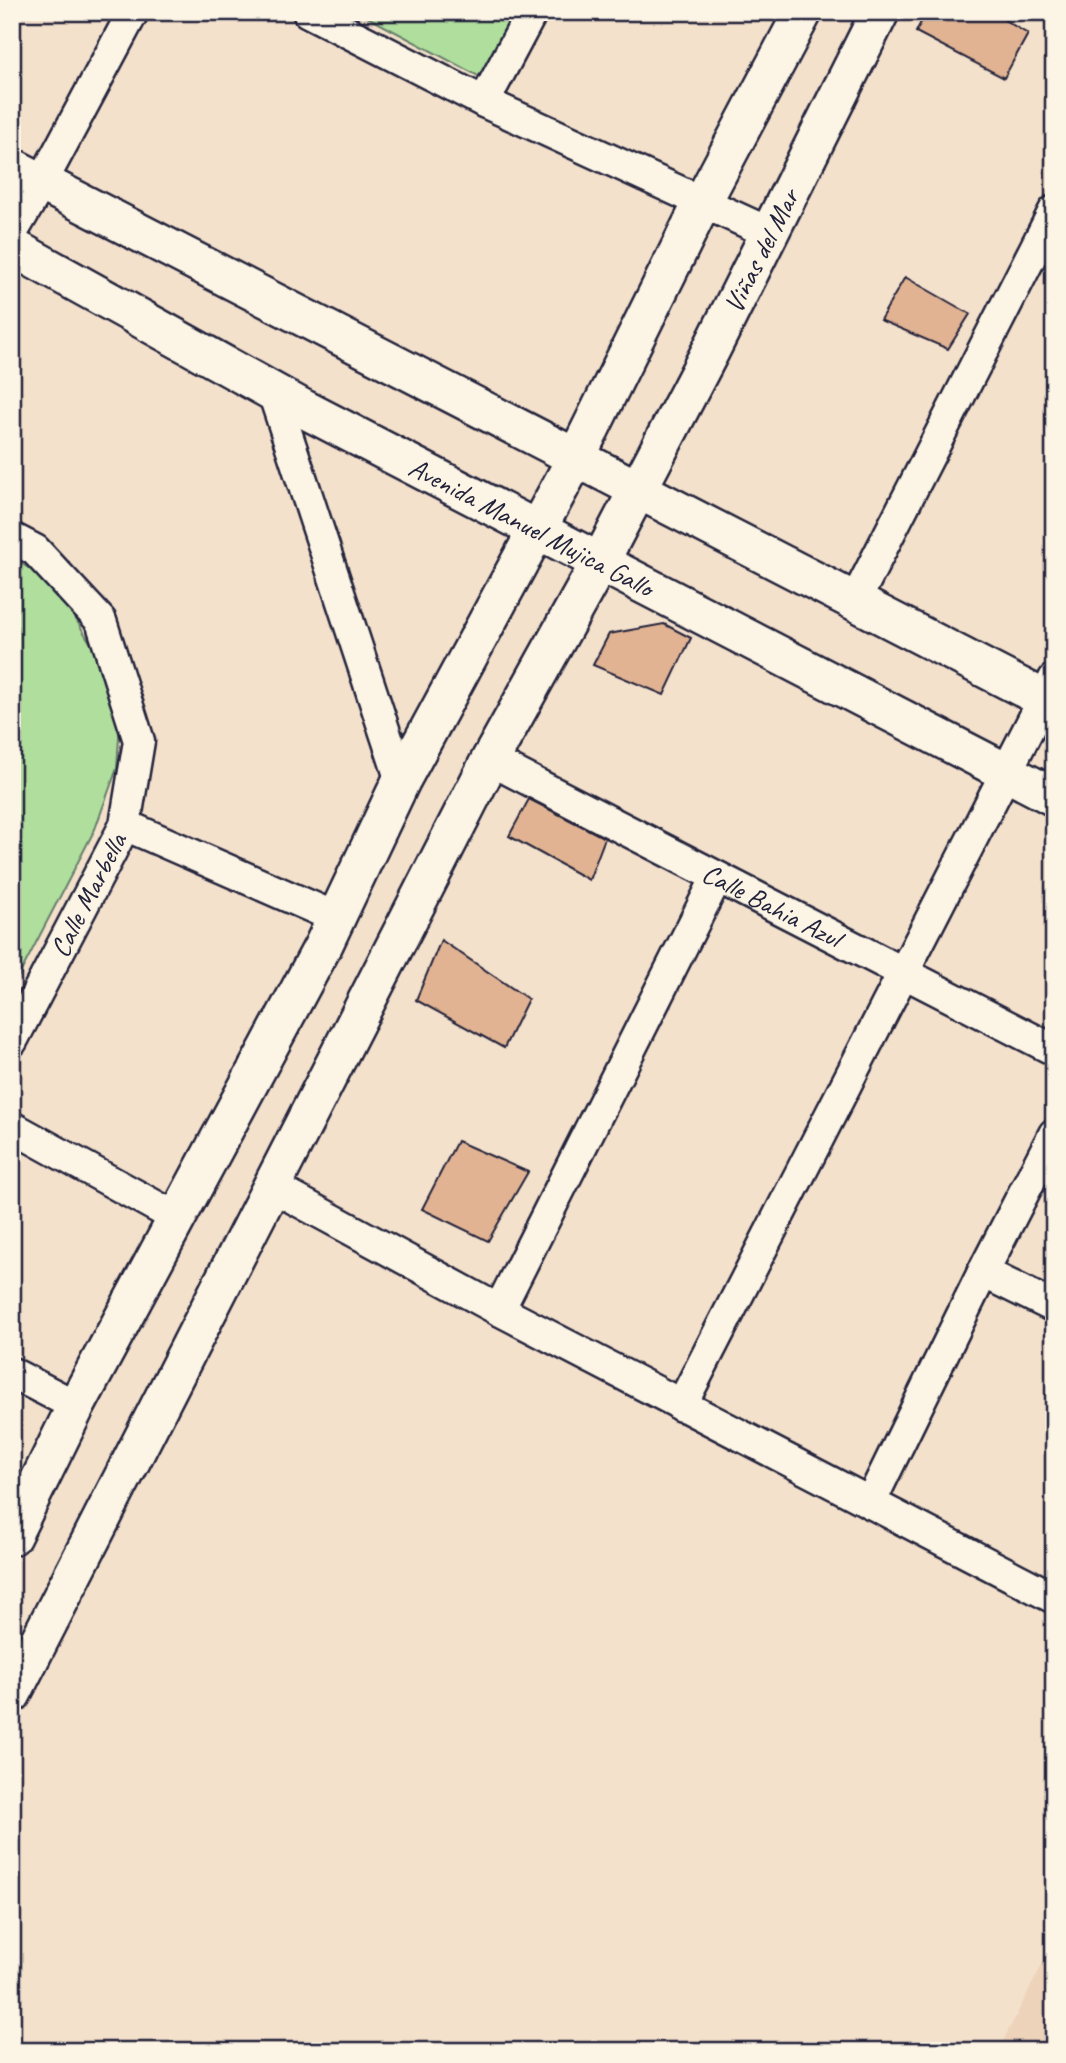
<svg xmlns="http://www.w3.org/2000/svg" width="1066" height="2063" font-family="Caveat,sans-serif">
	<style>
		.built { fill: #eed3bb }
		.green { fill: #afde9d; stroke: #68806c; stroke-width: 2 }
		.building { fill: #e1b392; stroke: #22223b; stroke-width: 2 }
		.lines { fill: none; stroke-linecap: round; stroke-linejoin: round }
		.minor-casing { stroke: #22223b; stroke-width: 35 }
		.tertiary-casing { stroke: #22223b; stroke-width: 42 }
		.minor { stroke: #fcf5e5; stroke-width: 30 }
		.tertiary { stroke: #fcf5e5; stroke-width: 37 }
		.labels { text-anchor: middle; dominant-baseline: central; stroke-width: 5; stroke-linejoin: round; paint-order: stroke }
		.street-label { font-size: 28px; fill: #22223b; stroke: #fcf5e5 }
	</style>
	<rect width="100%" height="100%" fill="#f4e1cc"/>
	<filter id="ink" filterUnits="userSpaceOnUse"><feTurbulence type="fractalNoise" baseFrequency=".0143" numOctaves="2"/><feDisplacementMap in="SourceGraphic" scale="14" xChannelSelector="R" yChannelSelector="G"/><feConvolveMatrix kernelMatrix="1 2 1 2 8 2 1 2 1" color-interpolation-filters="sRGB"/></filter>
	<g filter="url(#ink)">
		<path class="built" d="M 1054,1941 L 1054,2051 L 998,2051 Z"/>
		<g class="green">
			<path d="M 358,12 L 514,12 L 480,77 Z"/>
			<path d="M 12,558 L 30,569 L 69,608 L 105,667 L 120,721 L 117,768 L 95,829 L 12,989 Z"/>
		</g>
		<g class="building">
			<path d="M 926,12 L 991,12 L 1028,34 L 1004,78 L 916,32 Z"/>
			<path d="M 905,277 L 970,314 L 948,349 L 880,320 Z"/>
			<path d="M 664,624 L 691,638 L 664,695 L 593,665 L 609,634 Z"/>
			<path d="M 529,799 L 605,838 L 589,880 L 509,836 Z"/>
			<path d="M 441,940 L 528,999 L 504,1048 L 416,1000 Z"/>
			<path d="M 457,1141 L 528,1172 L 488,1241 L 422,1209 Z"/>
		</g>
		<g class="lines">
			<g class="minor-casing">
				<g id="minor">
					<path d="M 308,12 L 484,102 L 770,233"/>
					<path d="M 484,102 L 532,12"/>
					<path d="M 12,233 L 42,182 L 133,12"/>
					<path d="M 273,392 L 401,781"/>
					<path d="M 12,538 L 35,550 L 101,621 L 139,741 L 125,825 L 12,1041"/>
					<path d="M 855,601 L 1054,211"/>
					<path id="s1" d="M 490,760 L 1054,1050"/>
					<path d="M 125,825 L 337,918"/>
					<path d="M 12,1127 L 177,1218"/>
					<path d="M 271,1186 L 499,1310 L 1054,1598"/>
					<path d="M 983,1272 L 1054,1307"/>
					<path d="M 499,1310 L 717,877"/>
					<path d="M 12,1373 L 76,1406"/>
					<path d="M 681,1406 L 1054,679"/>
					<path d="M 870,1503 L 983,1272 L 1054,1134"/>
				</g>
			</g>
			<g class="tertiary-casing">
				<g id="tertiary">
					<path d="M 12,167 L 1054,704"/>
					<path id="s2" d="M 12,247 L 304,409 L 1054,797"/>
					<path d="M 12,1536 L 76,1406 L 323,946 L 401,781 L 577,456 L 702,203 L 803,12"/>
					<path id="s3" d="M 12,1694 L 490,760 L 600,562 L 711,350 L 880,12"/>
				</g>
			</g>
			<use href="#minor" class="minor"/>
			<use href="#tertiary" class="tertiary"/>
		</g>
	</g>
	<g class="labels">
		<g class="street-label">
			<text stroke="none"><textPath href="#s3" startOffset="1626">Viñas del Mar</textPath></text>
			<text stroke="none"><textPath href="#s2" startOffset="590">Avenida Manuel Mujica Gallo</textPath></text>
			<text transform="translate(88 895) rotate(-63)">Calle Marbella</text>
			<text stroke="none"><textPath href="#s1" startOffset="317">Calle Bahia Azul</textPath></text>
		</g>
	</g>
	<rect width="1066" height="2063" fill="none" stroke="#fcf5e5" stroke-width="42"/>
	<rect x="21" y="21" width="1024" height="2021" fill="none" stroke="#22223b" stroke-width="2.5" filter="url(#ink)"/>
</svg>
